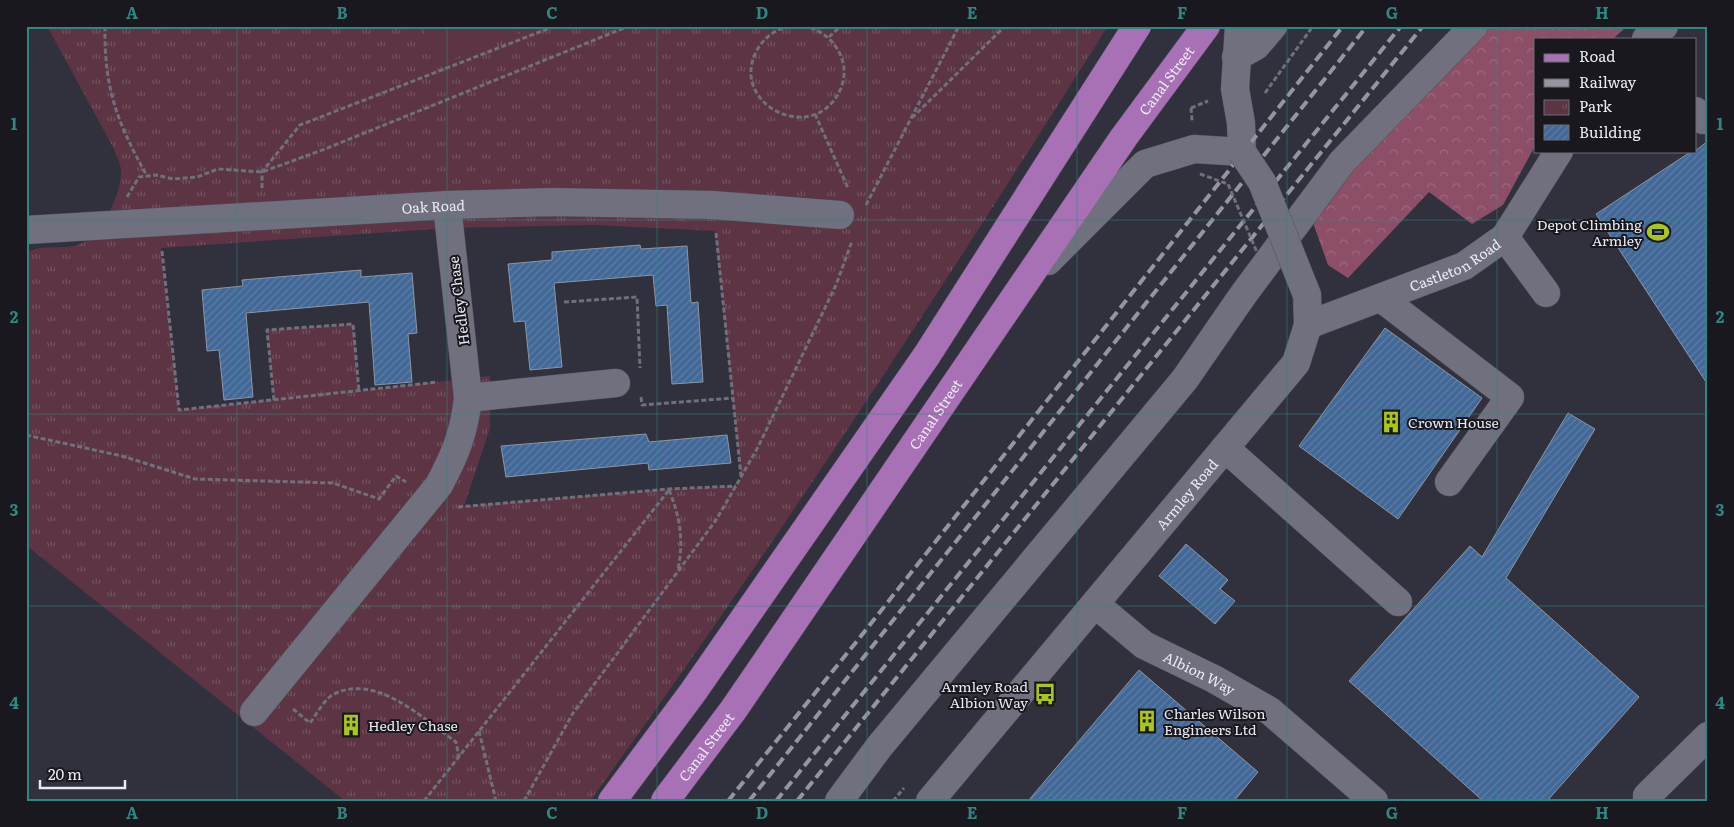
<svg xmlns="http://www.w3.org/2000/svg" width="1734" height="827" font-family="Literata,serif">
	<style>
		.forest { fill: url(#forest-crowns) }
		.park { fill: url(#park-tufts); fill-rule: evenodd }
		.pitch { fill: #5c3443 }
		.building { fill: url(#building-hatch); stroke: #8c96a4 }
		.lines { fill: none; stroke-linecap: round; stroke-linejoin: round }
		.minor-casing { stroke: #504f5a; stroke-width: 29 }
		.major-casing { stroke: #504f5a; stroke-width: 29 }
		.path { stroke: #706f7b; stroke-width: 3; stroke-dasharray: 5 2.5; stroke-linecap: butt }
		.minor { stroke: #71707f; stroke-width: 28 }
		.major { stroke: #a870b5; stroke-width: 28 }
		.rail { stroke: #95949f; stroke-width: 4; stroke-dasharray: 10 5; stroke-linecap: butt }
		.minor-bridge-casing { stroke: #504f5a; stroke-width: 29; stroke-linecap: butt }
		.path-bridge { stroke: #706f7b; stroke-width: 3; stroke-dasharray: 5 2.5; stroke-linecap: butt }
		.minor-bridge { stroke: #71707f; stroke-width: 28 }
		.grid { fill: none; stroke: #308782; stroke-width: 1; stroke-opacity: 0.55 }
		.labels { text-anchor: middle; dominant-baseline: central; stroke-width: 4; stroke-linejoin: round; paint-order: stroke }
		.street-label { font-size: 14px; fill: #ebeaf3; stroke: #19181e }
		.poi-label { font-size: 14px; fill: #ebeaf3; stroke: #19181e; text-anchor: start }
		.neatline { fill: none; stroke: #308782; stroke-width: 2 }
		.grid-label { font-size: 16px; text-anchor: middle; font-weight: bold; fill: #308782 }
	</style>
	<defs>
		<pattern id="forest-crowns" width="20" height="18" patternUnits="userSpaceOnUse" patternTransform="scale(1.25)"><rect width="20" height="18" fill="#8d4f67"/><path d="M2 6a3 3 0 1 1 6 0M12 15a3 3 0 1 1 6 0" fill="none" stroke="#9d687d"/></pattern>
		<pattern id="park-tufts" width="24" height="20" patternUnits="userSpaceOnUse" patternTransform="scale(1.25)"><rect width="24" height="20" fill="#5c3443"/><path d="M3 7l-1-3M5 7V3M7 7l1-3M15 17l-1-3M17 17v-4M19 17l1-3" fill="none" stroke="#74525f"/></pattern>
		<pattern id="building-hatch" width="6" height="6" patternUnits="userSpaceOnUse" patternTransform="scale(1.25)"><rect width="6" height="6" fill="#426897"/><path d="M-1 1l2-2M0 6l6-6M5 7l2-2" fill="none" stroke="#5d7ea6"/></pattern>
	</defs>
	<rect width="100%" height="100%" fill="#31303d"/>
	<path class="forest" d="M 1479,26 L 1627,26 L 1613,39 L 1535,39 L 1535,146 L 1503,205 L 1472,224 L 1429,192 L 1348,278 L 1328,265 L 1311,217 Z"/>
	<path class="park" d="M 47,26 L 1108,26 C 942,289 773,549 590,801 L 345,801 L 26,545 L 26,253 C 41,244 58,249 75,246 C 101,239 121,196 121,171 C 121,164 116,156 114,149 ZM 594,225 L 715,231 L 741,477 L 736,486 L 669,489 L 464,506 L 490,428 L 490,376 L 359,391 L 353,324 L 267,330 L 274,400 L 179,410 L 161,248 L 449,228 Z"/>
	<path class="pitch" d="M 423,26 L 533,26 L 438,65 Z"/>
	<g class="building">
		<path d="M 1708,141 L 1708,385 L 1596,214 L 1692,151 L 1695,151 Z"/>
		<path d="M 640,245 L 641,249 L 687,246 L 691,303 L 698,302 L 703,382 L 672,384 L 667,305 L 656,306 L 653,275 L 554,283 L 562,367 L 530,370 L 525,321 L 514,322 L 508,264 L 552,260 L 552,252 Z"/>
		<path d="M 361,270 L 361,277 L 412,273 L 417,333 L 408,334 L 412,382 L 375,385 L 369,302 L 246,313 L 253,397 L 224,400 L 219,350 L 207,351 L 202,290 L 243,286 L 242,280 Z"/>
		<path d="M 1385,328 L 1482,398 L 1398,519 L 1299,446 Z"/>
		<path d="M 1568,413 L 1595,429 L 1506,578 L 1639,697 L 1547,801 L 1483,801 L 1349,681 L 1470,546 L 1482,557 Z"/>
		<path d="M 646,434 L 649,442 L 727,435 L 731,463 L 649,470 L 648,463 L 506,477 L 501,446 Z"/>
		<path d="M 1186,544 L 1228,580 L 1220,589 L 1235,601 L 1215,624 L 1159,576 Z"/>
		<path d="M 1139,670 L 1258,772 L 1234,801 L 1028,801 Z"/>
	</g>
	<g class="lines">
		<g class="minor-casing">
			<g id="minor">
				<path d="M 1646,39 L 1664,26"/>
				<path d="M 1236,57 L 1256,46 L 1273,26"/>
				<path d="M 1695,111 L 1703,120"/>
				<path id="s1" d="M 26,230 L 447,205 L 552,202 L 713,205 L 840,215"/>
				<path d="M 1505,237 L 1546,293"/>
				<path d="M 1048,261 L 1145,164 L 1194,149 L 1242,152 L 1241,123 L 1235,89 L 1239,26"/>
				<path d="M 1381,298 L 1510,397 L 1449,482"/>
				<path id="s2" d="M 1308,325 L 1464,266 L 1505,237 L 1559,151"/>
				<path d="M 468,398 L 616,383"/>
				<path d="M 1225,448 L 1398,602"/>
				<path id="s3" d="M 1095,604 L 1144,645 L 1214,679 L 1270,711 L 1374,801"/>
				<path d="M 254,712 L 439,485 C 456,453 464,433 468,398 L 447,205"/>
				<path d="M 1647,796 L 1708,736"/>
				<path d="M 839,801 L 879,747 L 1185,379 L 1243,295 L 1342,162 L 1474,26"/>
				<path id="s4" d="M 930,801 L 1296,363 L 1308,325 L 1307,295"/>
			</g>
		</g>
		<g class="major-casing">
			<g id="major">
				<path d="M 612,801 L 693,692 L 927,355 L 1137,26"/>
				<path id="s5" d="M 665,801 L 734,709 L 1124,137 L 1206,26"/>
			</g>
		</g>
		<g class="path">
			<path d="M 105,26 C 104,89 117,122 147,176"/>
			<path d="M 790,26 C 775,29 764,38 757,50 C 727,105 816,148 841,88 C 852,60 832,33 806,26"/>
			<path d="M 829,37 L 841,26"/>
			<path d="M 1265,93 L 1313,26"/>
			<path d="M 1191,108 L 1208,101"/>
			<path d="M 1191,108 L 1192,121"/>
			<path d="M 815,114 L 848,188"/>
			<path d="M 912,118 L 1005,26"/>
			<path d="M 262,188 L 262,172 L 300,125 L 555,26"/>
			<path d="M 127,197 L 139,177 L 156,175 L 173,179 L 197,177 L 218,169 L 262,172 L 325,149 L 629,26"/>
			<path d="M 866,205 L 959,26"/>
			<path d="M 716,233 L 741,476"/>
			<path d="M 162,251 L 179,410 L 438,382"/>
			<path d="M 564,302 L 637,297 L 640,368"/>
			<path d="M 641,397 L 642,405 L 733,398"/>
			<path d="M 274,400 L 267,330 L 353,324 L 359,391"/>
			<path d="M 26,435 L 122,456 L 195,479 L 333,483 L 379,499 L 396,476 L 406,482"/>
			<path d="M 669,490 C 680,517 684,540 678,569"/>
			<path d="M 458,507 L 669,489 L 736,486"/>
			<path d="M 293,709 L 310,723 C 316,715 325,698 334,694 C 377,673 423,719 456,742 L 459,757"/>
			<path d="M 479,731 L 496,801"/>
			<path d="M 424,801 L 669,490"/>
			<path d="M 524,801 L 573,713 L 716,520 L 741,477 L 758,447 L 836,285 L 852,241"/>
			<path d="M 893,801 L 904,788"/>
		</g>
		<use href="#minor" class="minor"/>
		<use href="#major" class="major"/>
		<g class="rail">
			<path d="M 728,801 L 861,636 L 1343,26"/>
			<path d="M 749,801 L 1367,26"/>
			<path d="M 776,801 L 1401,26"/>
			<path d="M 797,801 L 1423,26"/>
		</g>
		<g class="minor-bridge-casing">
			<path id="minor-bridge" d="M 1242,152 L 1262,182 L 1307,295"/>
		</g>
		<path class="path-bridge" d="M 1200,174 L 1228,184 L 1259,257"/>
		<use href="#minor-bridge" class="minor-bridge"/>
	</g>
	<path class="grid" d="M 237,26 L 237,801M 447,26 L 447,801M 657,26 L 657,801M 867,26 L 867,801M 1077,26 L 1077,801M 1287,26 L 1287,801M 1497,26 L 1497,801M 26,220 L 1708,220M 26,414 L 1708,414M 26,606 L 1708,606"/>
	<defs>
		<g id="stadium-bare" transform="scale(1.725)"><path d="M0-5a6.5 5 0 1 0 0 10a6.5 5 0 1 0 0-10ZM-3.5-1.8h7v3.6h-7Z" fill="#aac717" stroke="#19181e" stroke-width="2.5" paint-order="stroke"/></g>
		<g id="building-bare" transform="scale(1.725)"><path d="M-4-6H4V6H1V3H-1V6H-4ZM-2.5-4.3h1.7v1.8h-1.7ZM.8-4.3h1.7v1.8H.8ZM-2.5-1h1.7V.8h-1.7ZM.8-1h1.7V.8H.8Z" fill="#aac717" stroke="#19181e" stroke-width="2.5" paint-order="stroke"/></g>
		<g id="bus-bare" transform="scale(1.725)"><path d="M-5-6H5V4H4V6H2V4H-2V6H-4V4H-5ZM-3.5-4V0h7V-4ZM-3.5 1.2v1.5H-2V1.2ZM2 1.2v1.5H3.5V1.2Z" fill="#aac717" stroke="#19181e" stroke-width="2.5" paint-order="stroke"/></g>
	</defs>
	<g fill-rule="evenodd">
		<use href="#stadium-bare" x="1658" y="232"/>
		<use href="#building-bare" x="1391" y="422"/>
		<use href="#bus-bare" x="1045" y="694"/>
		<use href="#building-bare" x="1147" y="721"/>
		<use href="#building-bare" x="351" y="725"/>
	</g>
	<g class="labels">
		<g class="street-label">
			<text stroke="none"><textPath href="#s5" startOffset="878">Canal Street</textPath></text>
			<text stroke="none"><textPath href="#s1" startOffset="408">Oak Road</textPath></text>
			<text stroke="none"><textPath href="#s2" startOffset="159">Castleton Road</textPath></text>
			<text transform="translate(458 301) rotate(-97)">Hedley Chase</text>
			<text stroke="none"><textPath href="#s5" startOffset="472">Canal Street</textPath></text>
			<text stroke="none"><textPath href="#s4" startOffset="400">Armley Road</textPath></text>
			<text stroke="none"><textPath href="#s3" startOffset="126">Albion Way</textPath></text>
			<text stroke="none"><textPath href="#s5" startOffset="68">Canal Street</textPath></text>
		</g>
		<g class="poi-label">
			<text x="1642" y="224" text-anchor="end">Depot Climbing<tspan x="1642" dy="16">Armley</tspan></text>
			<text x="1408" y="422">Crown House</text>
			<text x="1028" y="686" text-anchor="end">Armley Road<tspan x="1028" dy="16">Albion Way</tspan></text>
			<text x="1164" y="713">Charles Wilson<tspan x="1164" dy="16">Engineers Ltd</tspan></text>
			<text x="368" y="725">Hedley Chase</text>
		</g>
	</g>
	<rect width="1734" height="827" fill="none" stroke="#19181e" stroke-width="55"/>
	<rect x="1534" y="38" width="162" height="115" fill="#19181e" stroke="#6d6c73"/>
	<rect x="1544" y="54" width="25" height="8" fill="#a870b5" stroke="#6d6c73"/>
	<text x="1579" y="62" font-size="15" fill="#ebeaf3">Road</text>
	<rect x="1544" y="79" width="25" height="8" fill="#95949f" stroke="#6d6c73"/>
	<text x="1579" y="88" font-size="15" fill="#ebeaf3">Railway</text>
	<rect x="1544" y="100" width="25" height="15" fill="url(#park-tufts)" stroke="#6d6c73"/>
	<text x="1579" y="112" font-size="15" fill="#ebeaf3">Park</text>
	<rect x="1544" y="125" width="25" height="15" fill="url(#building-hatch)" stroke="#6d6c73"/>
	<text x="1579" y="138" font-size="15" fill="#ebeaf3">Building</text>
	<path d="M40 780v8h85v-8" fill="none" stroke="#ebeaf3" stroke-width="2.5"/>
	<text x="48" y="780" font-size="15" fill="#ebeaf3" stroke="#19181e" stroke-width="4" paint-order="stroke">20 m</text>
	<rect x="28" y="28" width="1678" height="772" class="neatline"/>
	<g class="grid-label">
		<text x="132" y="19">A</text>
		<text x="342" y="19">B</text>
		<text x="552" y="19">C</text>
		<text x="762" y="19">D</text>
		<text x="972" y="19">E</text>
		<text x="1182" y="19">F</text>
		<text x="1392" y="19">G</text>
		<text x="1602" y="19">H</text>
		<text x="14" y="130">1</text>
		<text x="1720" y="130">1</text>
		<text x="14" y="323">2</text>
		<text x="1720" y="323">2</text>
		<text x="14" y="516">3</text>
		<text x="1720" y="516">3</text>
		<text x="14" y="709">4</text>
		<text x="1720" y="709">4</text>
		<text x="132" y="819">A</text>
		<text x="342" y="819">B</text>
		<text x="552" y="819">C</text>
		<text x="762" y="819">D</text>
		<text x="972" y="819">E</text>
		<text x="1182" y="819">F</text>
		<text x="1392" y="819">G</text>
		<text x="1602" y="819">H</text>
	</g>
</svg>
